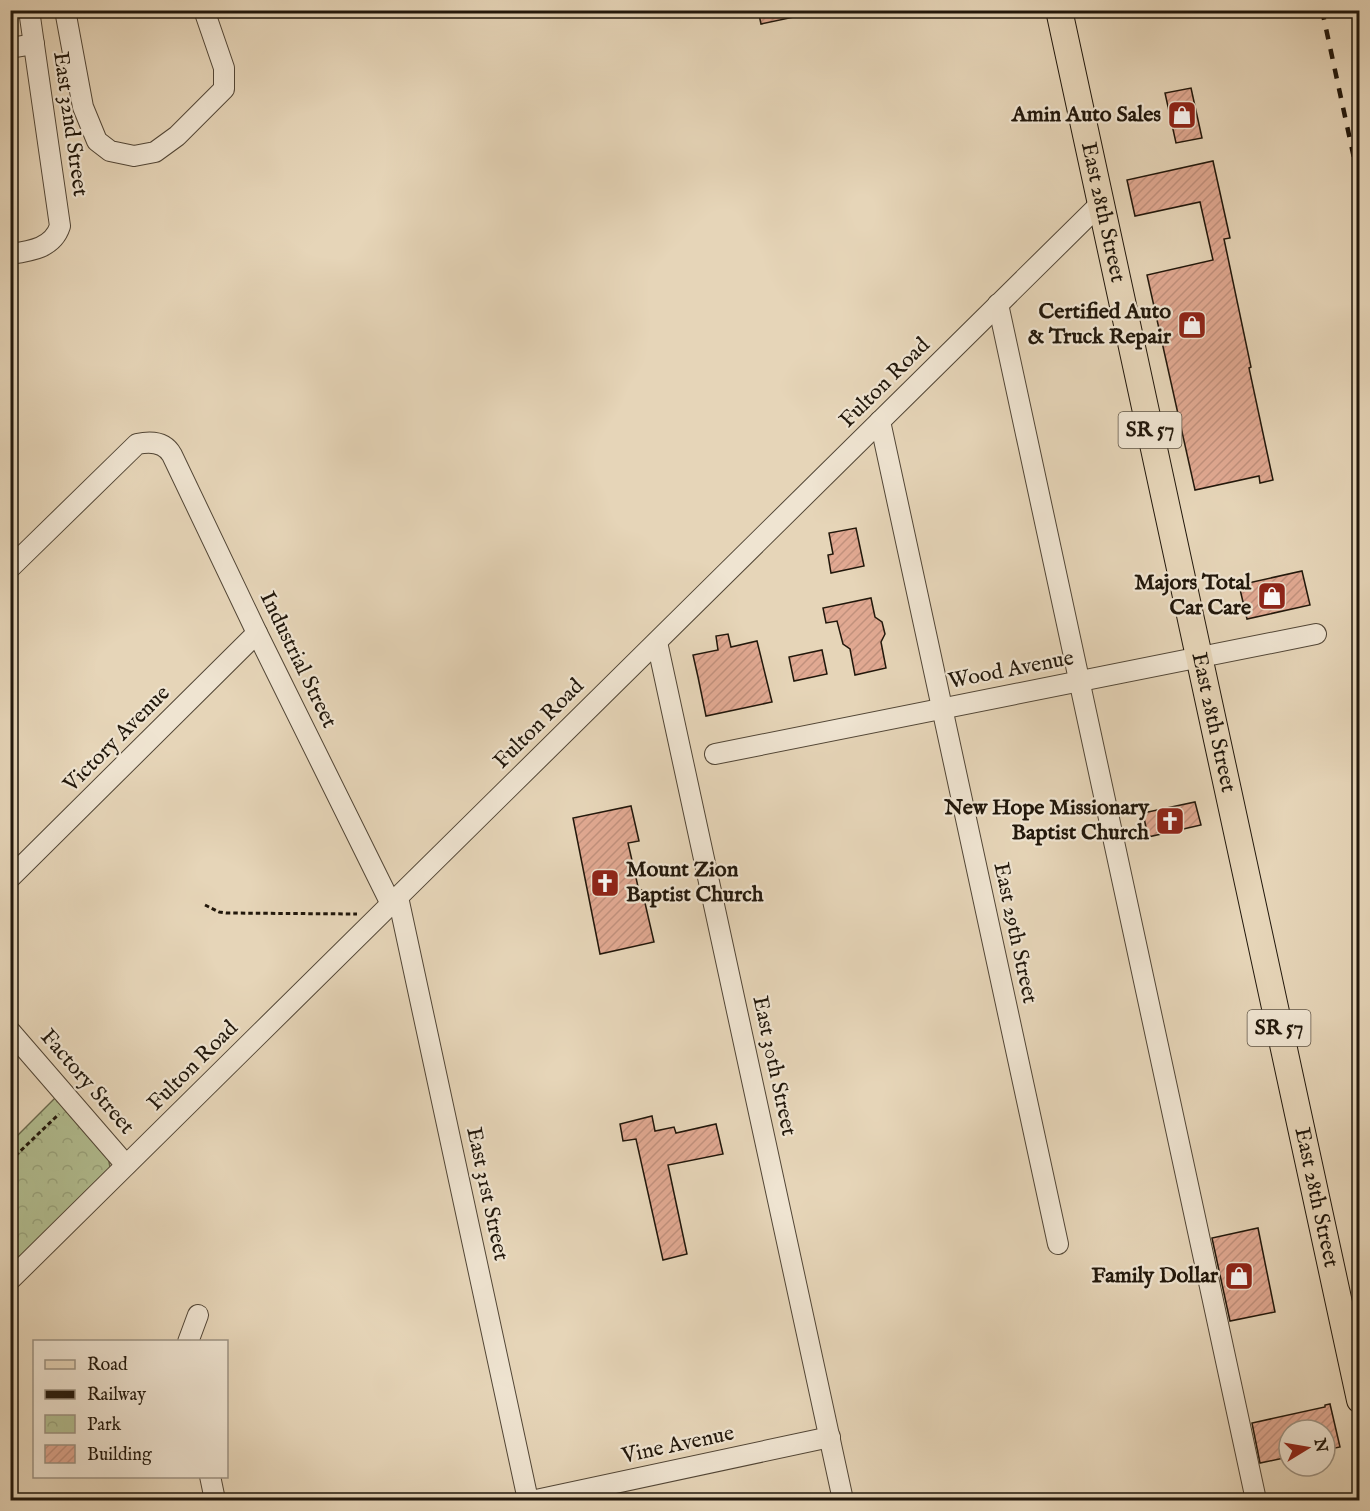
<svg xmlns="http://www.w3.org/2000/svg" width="1370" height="1511" font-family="'IM FELL English',serif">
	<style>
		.park { fill: url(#park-crowns); stroke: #6a6a4e; stroke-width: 1.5 }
		.building { fill: url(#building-hatch); stroke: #21170b; stroke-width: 1.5 }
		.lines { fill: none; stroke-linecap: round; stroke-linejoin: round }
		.minor-casing { stroke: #524636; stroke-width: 22 }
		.major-casing { stroke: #21170b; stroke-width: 28 }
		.path { stroke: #21170b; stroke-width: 3; stroke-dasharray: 4.5 3; stroke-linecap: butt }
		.minor { stroke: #efe4d1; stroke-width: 20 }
		.major { stroke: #e6d5b8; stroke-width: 26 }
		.rail { stroke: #21170b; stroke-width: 4.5; stroke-dasharray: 10 10; stroke-linecap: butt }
		.labels { text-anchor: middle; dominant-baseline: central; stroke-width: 4.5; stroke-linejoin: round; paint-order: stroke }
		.shield { fill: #efe4d1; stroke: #5f5446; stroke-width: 1.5 }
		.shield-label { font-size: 21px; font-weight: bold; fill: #21170b }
		.poi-label { font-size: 22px; font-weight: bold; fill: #21170b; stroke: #efe4d1; text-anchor: end }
		.street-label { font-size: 22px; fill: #21170b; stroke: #efe4d1 }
	</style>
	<defs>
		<pattern id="park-crowns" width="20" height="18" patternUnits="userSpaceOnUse" patternTransform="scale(1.5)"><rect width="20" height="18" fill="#b2be91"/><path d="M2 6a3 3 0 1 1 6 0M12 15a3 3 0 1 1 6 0" fill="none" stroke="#99a37c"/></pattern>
		<pattern id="building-hatch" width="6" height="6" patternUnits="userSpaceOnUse" patternTransform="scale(1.5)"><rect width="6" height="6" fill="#e1a992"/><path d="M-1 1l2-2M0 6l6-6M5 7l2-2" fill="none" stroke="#c1917d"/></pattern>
	</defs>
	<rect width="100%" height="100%" fill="#e6d5b8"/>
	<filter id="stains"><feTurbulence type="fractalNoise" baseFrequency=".00333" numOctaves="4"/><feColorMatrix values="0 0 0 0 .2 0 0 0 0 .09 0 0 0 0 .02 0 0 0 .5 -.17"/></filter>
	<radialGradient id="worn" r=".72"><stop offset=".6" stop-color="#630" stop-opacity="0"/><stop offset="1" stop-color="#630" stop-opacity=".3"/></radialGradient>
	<path class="park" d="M 57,1096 L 108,1156 L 110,1167 L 105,1177 L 11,1270 L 11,1142 Z"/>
	<g class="building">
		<path d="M 758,10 L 799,10 L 799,16 L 761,24 Z"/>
		<path d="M 1191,88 L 1202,138 L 1176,143 L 1165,93 Z"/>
		<path d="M 1213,161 L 1230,238 L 1224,239 L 1251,367 L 1249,368 L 1273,480 L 1260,483 L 1259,476 L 1195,490 L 1147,275 L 1213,260 L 1200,202 L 1135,216 L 1127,180 Z"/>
		<path d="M 856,528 L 864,566 L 831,573 L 828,555 L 833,554 L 829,533 Z"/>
		<path d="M 1302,571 L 1310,605 L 1247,619 L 1239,585 Z"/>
		<path d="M 871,598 L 875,617 L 882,622 L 885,634 L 881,642 L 886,668 L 855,675 L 850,649 L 843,644 L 837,621 L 826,623 L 823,608 Z"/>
		<path d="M 728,634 L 731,647 L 757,641 L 772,702 L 706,716 L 698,677 L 693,655 L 718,650 L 716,636 Z"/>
		<path d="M 822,650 L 827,674 L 794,681 L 789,657 Z"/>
		<path d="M 1195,802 L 1201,825 L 1148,837 L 1143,813 Z"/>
		<path d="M 631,806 L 639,841 L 628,843 L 639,891 L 642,890 L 654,942 L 600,954 L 573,818 Z"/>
		<path d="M 652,1116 L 655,1131 L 674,1127 L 676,1133 L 716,1124 L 723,1154 L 668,1165 L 687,1254 L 663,1260 L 636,1139 L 623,1141 L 620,1124 Z"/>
		<path d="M 1258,1228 L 1275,1312 L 1230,1321 L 1212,1238 Z"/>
		<path d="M 1330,1404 L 1340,1447 L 1325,1450 L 1325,1430 L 1289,1430 L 1289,1457 L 1260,1463 L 1252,1423 L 1325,1407 L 1325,1405 Z"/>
	</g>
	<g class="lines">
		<g class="minor-casing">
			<g id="minor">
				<path d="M 65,10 L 83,107 L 97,141 L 110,151 L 134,156 L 155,152 L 177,136 L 224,89 L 224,68 L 204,10"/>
				<path d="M 10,48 L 34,44"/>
				<path d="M 10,254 C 31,251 53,248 60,226 L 29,10"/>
				<path d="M 998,304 L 1256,1500"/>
				<path d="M 880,421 L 1058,1244"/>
				<path d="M 10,568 L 137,444 C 151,441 165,442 172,455 L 257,633 L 391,904"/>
				<path d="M 657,642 L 843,1500"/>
				<path d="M 715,754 L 1316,634"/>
				<path d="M 10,878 L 257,633"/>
				<path d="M 398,897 L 528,1500"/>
				<path d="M 10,1031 L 126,1165"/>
				<path d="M 10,1280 L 1101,203"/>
				<path d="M 188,1342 L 198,1315"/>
				<path d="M 210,1476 L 215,1500"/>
				<path d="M 536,1500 L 830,1437"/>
			</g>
		</g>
		<g class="major-casing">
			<g id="major">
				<path id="s1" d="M 1059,10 L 1360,1400"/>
			</g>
		</g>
		<g class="path">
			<path d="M 205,905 L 219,912 L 226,913 L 357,914"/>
			<path d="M 10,1161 L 59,1114"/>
		</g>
		<use href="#minor" class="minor"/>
		<use href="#major" class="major"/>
		<path class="rail" d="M 1322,10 L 1360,186"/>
	</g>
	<defs>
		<g id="shop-square" transform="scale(1.5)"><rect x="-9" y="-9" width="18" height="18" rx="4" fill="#8f2418" stroke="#efe4d1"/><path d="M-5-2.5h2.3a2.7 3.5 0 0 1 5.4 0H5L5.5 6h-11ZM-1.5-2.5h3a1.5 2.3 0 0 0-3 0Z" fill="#fff"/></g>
		<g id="church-square" transform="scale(1.5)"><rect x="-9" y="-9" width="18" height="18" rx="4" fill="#8f2418" stroke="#efe4d1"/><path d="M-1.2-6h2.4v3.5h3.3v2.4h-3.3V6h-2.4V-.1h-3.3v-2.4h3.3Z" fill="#fff"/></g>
	</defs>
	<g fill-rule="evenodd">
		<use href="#shop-square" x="1182" y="115"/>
		<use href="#shop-square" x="1192" y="325"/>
		<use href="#shop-square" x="1272" y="596"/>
		<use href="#church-square" x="1170" y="821"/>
		<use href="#church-square" x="605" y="883"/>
		<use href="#shop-square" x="1239" y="1276"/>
	</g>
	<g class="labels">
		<g class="shield">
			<rect x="1118.5" y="412" width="63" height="36" rx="4.5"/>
			<rect x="1247.5" y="1010" width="63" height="36" rx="4.5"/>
		</g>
		<g class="shield-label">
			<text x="1150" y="430">SR 57</text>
			<text x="1279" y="1028">SR 57</text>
		</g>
		<g class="poi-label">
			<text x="1161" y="115">Amin Auto Sales</text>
			<text x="1171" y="312">Certified Auto<tspan x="1171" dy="25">&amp; Truck Repair</tspan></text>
			<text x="1251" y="583">Majors Total<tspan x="1251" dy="25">Car Care</tspan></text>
			<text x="1149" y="808">New Hope Missionary<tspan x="1149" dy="25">Baptist Church</tspan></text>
			<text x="626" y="870" text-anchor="start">Mount Zion<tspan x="626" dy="25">Baptist Church</tspan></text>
			<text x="1218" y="1276">Family Dollar</text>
		</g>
		<g class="street-label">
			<text transform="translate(70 124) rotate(82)">East 32nd Street</text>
			<text stroke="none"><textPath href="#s1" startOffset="207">East 28th Street</textPath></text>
			<text transform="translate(885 383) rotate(-45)">Fulton Road</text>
			<text transform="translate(298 660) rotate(64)">Industrial Street</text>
			<text transform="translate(1011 670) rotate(-11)">Wood Avenue</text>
			<text stroke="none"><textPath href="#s1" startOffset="729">East 28th Street</textPath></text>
			<text transform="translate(539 724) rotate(-45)">Fulton Road</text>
			<text transform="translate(117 739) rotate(-45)">Victory Avenue</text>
			<text transform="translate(1015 933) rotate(78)">East 29th Street</text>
			<text transform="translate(193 1066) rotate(-45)">Fulton Road</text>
			<text transform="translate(774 1066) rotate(78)">East 30th Street</text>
			<text transform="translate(87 1082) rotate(49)">Factory Street</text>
			<text transform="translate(487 1194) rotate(78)">East 31st Street</text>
			<text stroke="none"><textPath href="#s1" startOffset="1215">East 28th Street</textPath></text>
			<text transform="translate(678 1445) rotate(-12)">Vine Avenue</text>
		</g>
	</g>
	<rect width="1370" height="1511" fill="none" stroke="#e6d5b8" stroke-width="36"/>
	<rect x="12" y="12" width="1346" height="1487" fill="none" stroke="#21170b" stroke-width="3"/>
	<rect x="18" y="18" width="1334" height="1475" fill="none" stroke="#21170b" stroke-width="1.5"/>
	<rect x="33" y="1340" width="195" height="138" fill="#efe4d1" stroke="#9d9282" stroke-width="1.5"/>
	<rect x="45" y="1360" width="30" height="9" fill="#e6d5b8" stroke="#9d9282" stroke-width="1.5"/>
	<text x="87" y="1370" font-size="18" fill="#21170b">Road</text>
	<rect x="45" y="1390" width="30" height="9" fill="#21170b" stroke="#9d9282" stroke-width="1.5"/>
	<text x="87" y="1400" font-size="18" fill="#21170b">Railway</text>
	<rect x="45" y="1415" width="30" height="18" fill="url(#park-crowns)" stroke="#9d9282" stroke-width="1.5"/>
	<text x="87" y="1430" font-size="18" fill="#21170b">Park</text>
	<rect x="45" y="1445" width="30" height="18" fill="url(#building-hatch)" stroke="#9d9282" stroke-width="1.5"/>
	<text x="87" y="1460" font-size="18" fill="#21170b">Building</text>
	<g transform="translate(1307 1448) rotate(79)"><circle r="28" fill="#efe4d1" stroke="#9d9282" stroke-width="1.5"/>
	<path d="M0-4.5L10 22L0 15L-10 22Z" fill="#8f2418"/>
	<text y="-9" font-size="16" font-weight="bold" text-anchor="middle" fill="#21170b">N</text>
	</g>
	<rect width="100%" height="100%" filter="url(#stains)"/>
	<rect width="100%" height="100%" fill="url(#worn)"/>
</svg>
